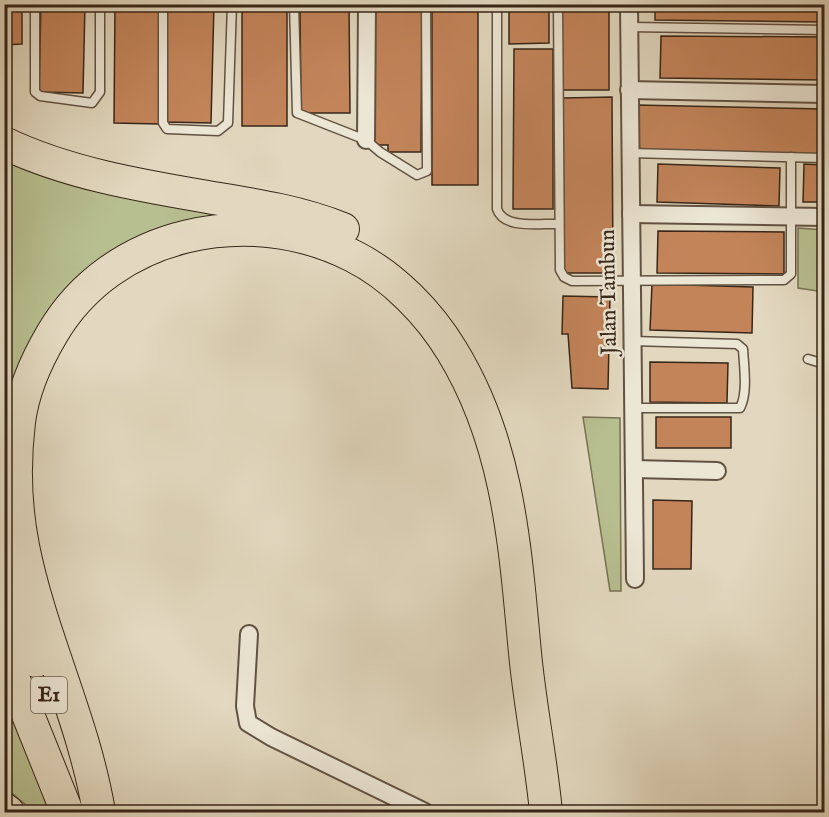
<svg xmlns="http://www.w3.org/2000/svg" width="829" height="817" font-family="'IM FELL English',serif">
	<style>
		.green { fill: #b7be8f; stroke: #777254; stroke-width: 1.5 }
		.building { fill: #c3845a; stroke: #372618; stroke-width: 1.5 }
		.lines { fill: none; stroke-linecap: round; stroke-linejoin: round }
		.service-casing { stroke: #625242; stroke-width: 11 }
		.minor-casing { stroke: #625242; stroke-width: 20 }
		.motorway-casing { stroke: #372618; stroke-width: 34 }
		.service { stroke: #ece6d5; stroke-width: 8 }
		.minor { stroke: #ece6d5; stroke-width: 16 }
		.motorway { stroke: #e2d8bf; stroke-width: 32 }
		.labels { text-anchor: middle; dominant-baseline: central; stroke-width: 5; stroke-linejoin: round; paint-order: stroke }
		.shield { fill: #ece6d5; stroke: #6d6051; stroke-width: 1.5 }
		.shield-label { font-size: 21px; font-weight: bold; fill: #372618 }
		.street-label { font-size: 22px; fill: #372618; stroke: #ece6d5 }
	</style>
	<rect width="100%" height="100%" fill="#e2d8bf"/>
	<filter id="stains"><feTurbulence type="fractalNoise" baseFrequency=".00333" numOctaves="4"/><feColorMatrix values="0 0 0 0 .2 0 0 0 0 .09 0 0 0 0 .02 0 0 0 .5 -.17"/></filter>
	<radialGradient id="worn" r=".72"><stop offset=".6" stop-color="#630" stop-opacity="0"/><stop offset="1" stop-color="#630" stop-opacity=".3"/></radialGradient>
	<g class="green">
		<path d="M 5,158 L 247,220 L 189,227 L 37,336 L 5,515 Z"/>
		<path d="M 798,228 L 824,230 L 824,292 L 798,288 Z"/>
		<path d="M 583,417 L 620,418 L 621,591 L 610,591 Z"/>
		<path d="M 4,691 L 51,812 L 34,812 L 5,787 Z"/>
	</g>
	<g class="building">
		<path d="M 41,4 L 85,4 L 83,93 L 39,92 Z"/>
		<path d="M 115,4 L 160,4 L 159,124 L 114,123 Z"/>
		<path d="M 167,4 L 214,4 L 211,123 L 165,122 Z"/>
		<rect x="242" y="4" width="45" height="122"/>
		<path d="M 300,4 L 349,4 L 350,113 L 301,113 Z"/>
		<path d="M 375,4 L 422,4 L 421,152 L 388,152 L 388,145 L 375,145 Z"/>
		<rect x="432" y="4" width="46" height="181"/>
		<path d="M 509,4 L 549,4 L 549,43 L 509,44 Z"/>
		<rect x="562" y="4" width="47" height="86"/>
		<path d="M 655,4 L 824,4 L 824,22 L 655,20 Z"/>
		<path d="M 4,7 L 22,7 L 22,44 L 4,45 Z"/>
		<path d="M 661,36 L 824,37 L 824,80 L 660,78 Z"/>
		<path d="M 514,49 L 553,49 L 553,209 L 513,209 Z"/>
		<path d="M 612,97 L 613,273 L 564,273 L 563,98 Z"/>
		<path d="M 637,105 L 824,109 L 824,154 L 637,150 Z"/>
		<path d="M 658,164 L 780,168 L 779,206 L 657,202 Z"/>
		<path d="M 804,164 L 824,165 L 824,202 L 803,202 Z"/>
		<path d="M 658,231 L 784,232 L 784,274 L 657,273 Z"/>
		<path d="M 652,284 L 753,287 L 752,333 L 650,330 Z"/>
		<path d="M 563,296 L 610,297 L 608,389 L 572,388 L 568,334 L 562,334 Z"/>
		<path d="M 650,362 L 728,363 L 727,403 L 650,402 Z"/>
		<rect x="656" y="417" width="75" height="31"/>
		<path d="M 653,500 L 692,501 L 691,569 L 653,569 Z"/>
	</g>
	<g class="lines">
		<g class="service-casing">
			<g id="service">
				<path d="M 35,4 L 35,92 L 40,96 L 92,103 L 100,92 L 100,4"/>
				<path d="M 163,4 L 163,123 L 167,129 L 218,131 L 228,123 L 232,4"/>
				<path d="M 294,4 L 297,113 L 366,140 L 380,152 L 417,175 L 427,171 L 426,4"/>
				<path d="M 497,4 L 497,209 C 504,230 541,223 559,224"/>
				<path d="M 558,4 L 560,270 L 564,277 L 572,281 L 784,280 L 791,274 L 791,157"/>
				<path d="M 629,27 L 824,30"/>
				<path d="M 630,153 L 824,158"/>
				<path d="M 632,341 L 737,344 L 743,349 C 744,367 748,393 740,408 L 633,408"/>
				<path d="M 808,359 L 824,364"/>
			</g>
		</g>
		<g class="minor-casing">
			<g id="minor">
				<path d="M 629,4 L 635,579"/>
				<path d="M 629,90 L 824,94"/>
				<path d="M 366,140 L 367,4"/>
				<path d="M 631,214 L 824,217"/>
				<path d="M 634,469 L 717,471"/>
				<path d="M 249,634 L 245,706 L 248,723 L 271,737 L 425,812"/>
			</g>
		</g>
		<g class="motorway-casing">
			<g id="motorway">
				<path d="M 4,143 C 69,174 143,186 213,198 C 257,205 301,212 343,229"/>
				<path d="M 4,578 L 36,661"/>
				<path d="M 4,655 L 67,812"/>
				<path d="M 4,809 L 8,812"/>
				<path d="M 99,812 C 84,721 41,637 23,546 C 15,505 14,463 19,422 C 23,390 36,361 52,334 C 112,231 250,203 353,256 C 393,276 429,313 452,351 C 509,444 515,547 525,653 C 530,706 541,759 546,812"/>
			</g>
		</g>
		<use href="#service" class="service"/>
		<use href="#minor" class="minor"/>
		<use href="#motorway" class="motorway"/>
	</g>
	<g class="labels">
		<rect class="shield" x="31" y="677" width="36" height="36" rx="4.5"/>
		<g class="shield-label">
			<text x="49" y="695">E1</text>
		</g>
		<g class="street-label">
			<text transform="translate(609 292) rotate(-91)">Jalan Tambun</text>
		</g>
	</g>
	<rect width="829" height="817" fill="none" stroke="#e2d8bf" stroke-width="24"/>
	<rect x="6" y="6" width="817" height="805" fill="none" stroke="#372618" stroke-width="3"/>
	<rect x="12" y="12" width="805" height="793" fill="none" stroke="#372618" stroke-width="1.5"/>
	<rect width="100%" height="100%" filter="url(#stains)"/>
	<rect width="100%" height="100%" fill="url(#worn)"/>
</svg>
